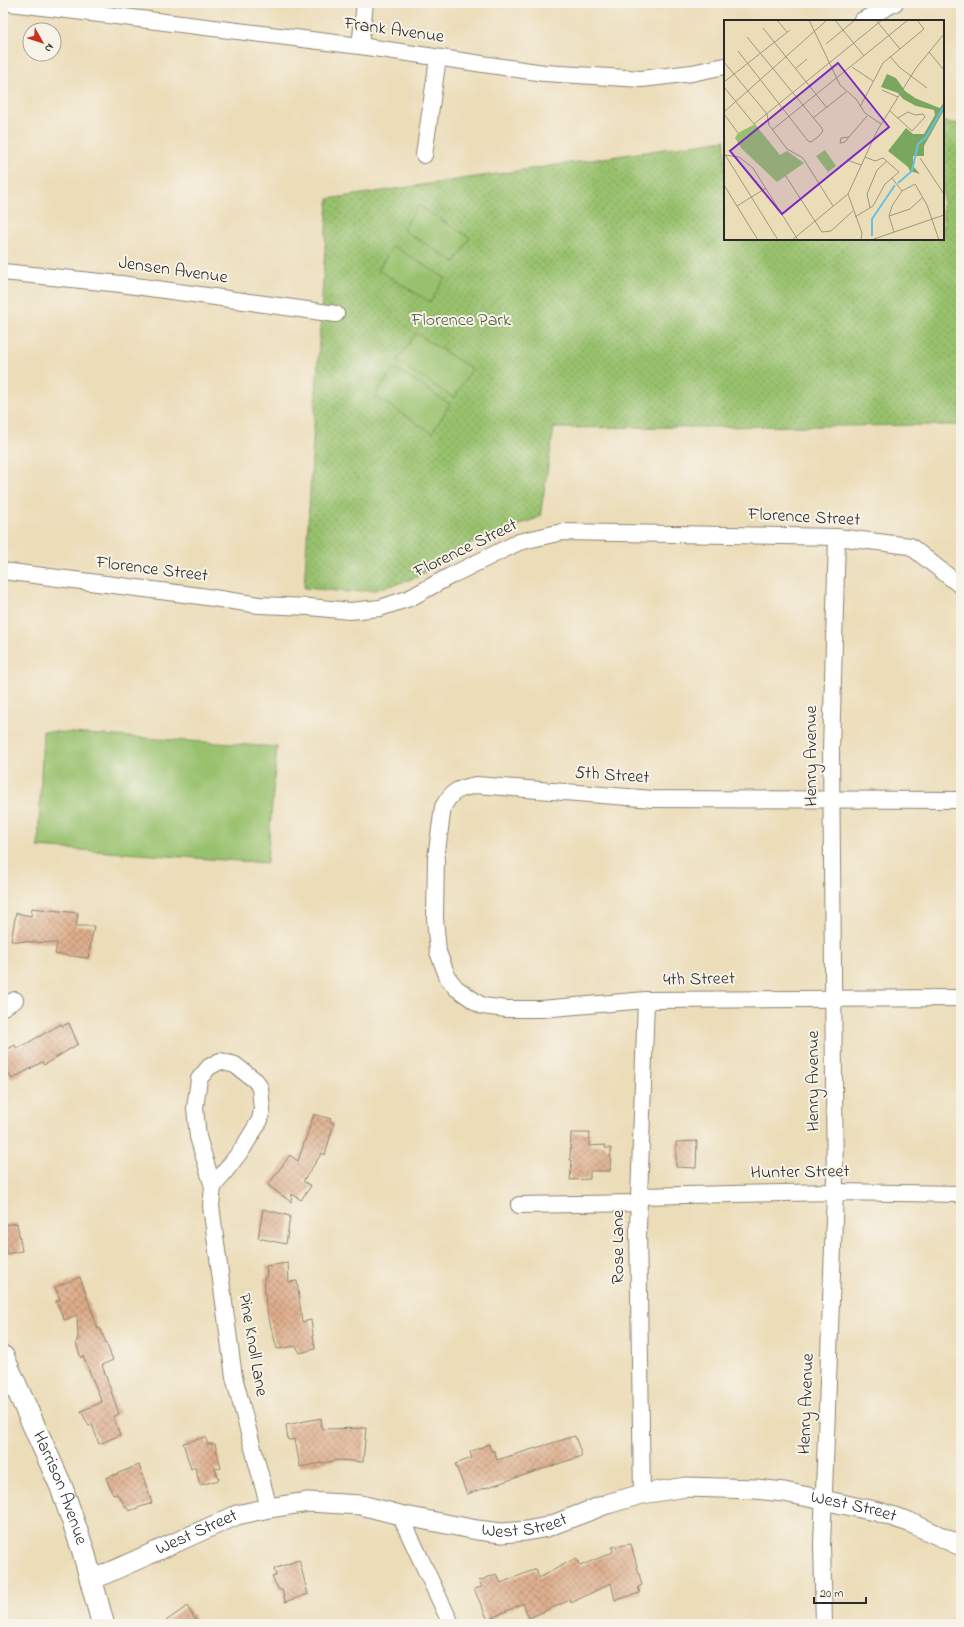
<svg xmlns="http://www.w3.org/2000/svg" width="964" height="1627" font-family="'Indie Flower',sans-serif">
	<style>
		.park { fill: url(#park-dots); stroke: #62764c }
		.garden { fill: #98c16d; stroke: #62764c }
		.building { fill: url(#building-cross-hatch) }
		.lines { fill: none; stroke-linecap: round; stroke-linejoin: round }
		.minor-casing { stroke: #8c8472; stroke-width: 18 }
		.tertiary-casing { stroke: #8c8472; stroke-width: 21 }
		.secondary-casing { stroke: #8c8472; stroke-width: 24 }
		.minor { stroke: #fff; stroke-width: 16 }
		.tertiary { stroke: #fff; stroke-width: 19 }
		.secondary { stroke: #fff; stroke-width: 22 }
		.labels { text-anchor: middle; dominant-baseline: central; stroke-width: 4; stroke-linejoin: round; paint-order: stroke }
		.street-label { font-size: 18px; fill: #2b2b2b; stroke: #f7f3e8 }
		.park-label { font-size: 18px; fill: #4c583f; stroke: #f7f3e8 }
		.inset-river { fill: none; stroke: #66c0e4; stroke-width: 2 }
		.inset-road { fill: none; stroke: #9f9680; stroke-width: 1 }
		.view { fill: #7b2cbf; fill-opacity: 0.15; stroke: #7b2cbf; stroke-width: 2 }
		.inset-edge { fill: none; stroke: #2b2b2b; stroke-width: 2 }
	</style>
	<defs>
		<pattern id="park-dots" width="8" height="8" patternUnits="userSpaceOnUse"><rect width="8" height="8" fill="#98c16d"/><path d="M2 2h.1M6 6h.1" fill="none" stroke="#7c9d5a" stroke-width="1.8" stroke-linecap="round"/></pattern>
		<pattern id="building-cross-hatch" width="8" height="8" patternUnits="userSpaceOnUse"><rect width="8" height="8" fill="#dead8b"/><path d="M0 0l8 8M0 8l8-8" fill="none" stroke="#b48d72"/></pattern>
	</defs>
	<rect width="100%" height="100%" fill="#f7f3e8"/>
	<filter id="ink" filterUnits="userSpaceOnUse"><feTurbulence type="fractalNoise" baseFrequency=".025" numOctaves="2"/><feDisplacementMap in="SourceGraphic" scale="8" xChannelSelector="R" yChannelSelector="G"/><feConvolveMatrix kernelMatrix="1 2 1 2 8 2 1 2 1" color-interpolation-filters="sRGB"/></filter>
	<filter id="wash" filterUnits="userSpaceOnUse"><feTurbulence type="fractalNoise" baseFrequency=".012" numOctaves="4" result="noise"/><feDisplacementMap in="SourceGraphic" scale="16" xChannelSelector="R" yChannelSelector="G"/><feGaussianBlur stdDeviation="0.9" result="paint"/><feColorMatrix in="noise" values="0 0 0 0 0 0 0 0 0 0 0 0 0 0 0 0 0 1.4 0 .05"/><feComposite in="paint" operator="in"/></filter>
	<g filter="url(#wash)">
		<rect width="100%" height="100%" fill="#ecddb9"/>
		<path class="park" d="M 943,122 L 961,124 L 961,425 L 554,428 L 540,517 L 498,533 L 468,545 L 417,577 L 397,584 L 374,590 L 347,592 L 304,588 L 328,199 L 725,140 L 725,239 L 943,239 Z"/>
		<g class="garden">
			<path d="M 418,205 L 470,238 L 455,262 L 403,230 Z"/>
			<path d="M 393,246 L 445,278 L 430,302 L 378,270 Z"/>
			<path d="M 416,333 L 472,369 L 454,398 L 397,361 Z"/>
			<path d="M 394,368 L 450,404 L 432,433 L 375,396 Z"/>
			<path d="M 43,731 L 277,747 L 267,863 L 38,847 Z"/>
		</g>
		<g id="blocks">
			<g class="building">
				<path d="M 32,908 L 78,913 L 76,926 L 94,926 L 88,958 L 55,954 L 57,943 L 11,941 L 16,913 L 31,916 Z"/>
				<path d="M 69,1023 L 78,1044 L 44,1065 L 42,1062 L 12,1079 L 8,1072 L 3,1075 L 3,1052 L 15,1045 L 17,1049 L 61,1024 L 62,1026 Z"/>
				<path d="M 314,1114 L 331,1119 L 330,1122 L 334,1123 L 325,1155 L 322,1153 L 303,1181 L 311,1186 L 301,1200 L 292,1194 L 291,1202 L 268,1185 L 290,1155 L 298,1161 Z"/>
				<path d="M 571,1133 L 590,1133 L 589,1146 L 605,1145 L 605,1148 L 611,1148 L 610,1171 L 590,1171 L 590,1179 L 570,1180 L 572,1160 L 570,1160 Z"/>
				<path d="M 697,1141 L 696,1168 L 676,1167 L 676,1142 Z"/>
				<path d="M 263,1209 L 290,1216 L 286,1244 L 258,1238 Z"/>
				<path d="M 17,1223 L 22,1251 L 6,1254 L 5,1243 L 3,1243 L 3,1225 Z"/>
				<path d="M 288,1263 L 289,1282 L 297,1281 L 302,1322 L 311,1320 L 315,1349 L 300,1353 L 296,1346 L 277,1349 L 266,1308 L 264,1278 L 267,1277 L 266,1266 Z"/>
				<path d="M 80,1277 L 98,1329 L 100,1328 L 113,1360 L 102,1365 L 119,1414 L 113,1417 L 120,1435 L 99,1444 L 92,1424 L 89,1426 L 81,1411 L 102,1402 L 83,1356 L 81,1358 L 76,1343 L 78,1337 L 77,1315 L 64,1320 L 56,1301 L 60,1300 L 55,1287 Z"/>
				<path d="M 321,1418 L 322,1429 L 366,1428 L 363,1462 L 339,1460 L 300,1467 L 295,1439 L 288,1440 L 286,1425 Z"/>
				<path d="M 575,1436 L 582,1456 L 467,1494 L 455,1464 L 472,1458 L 470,1452 L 489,1444 L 491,1451 L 494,1451 L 497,1460 Z"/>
				<path d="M 206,1437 L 207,1444 L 215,1444 L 221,1468 L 215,1469 L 219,1480 L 200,1485 L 195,1467 L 191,1469 L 183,1443 Z"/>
				<path d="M 139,1465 L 152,1503 L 129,1511 L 117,1494 L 113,1495 L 106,1478 Z"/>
				<path d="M 631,1544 L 642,1585 L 638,1587 L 640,1593 L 615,1600 L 611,1583 L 571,1603 L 570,1600 L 529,1618 L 523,1603 L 488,1620 L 474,1589 L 482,1587 L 479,1581 L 496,1574 L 501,1583 L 536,1569 L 539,1578 L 576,1558 L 580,1566 L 613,1552 L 612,1547 Z"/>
				<path d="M 299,1560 L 308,1594 L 285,1602 L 282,1590 L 279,1590 L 272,1577 L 276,1576 L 274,1569 Z"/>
				<path d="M 187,1606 L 198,1624 L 162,1624 Z"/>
			</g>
		</g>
	</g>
	<g filter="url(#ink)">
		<use href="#blocks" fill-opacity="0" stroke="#8c8472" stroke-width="1"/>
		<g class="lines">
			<g class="minor-casing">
				<g id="minor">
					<path d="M 10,3 L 360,46 L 544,73 L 642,79 L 692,73 L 725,66"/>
					<path d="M 861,21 L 895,3"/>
					<path d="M 360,46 L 365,3"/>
					<path d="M 424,155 L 438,58"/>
					<path d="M 3,272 L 121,284 L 336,314"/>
					<path d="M 3,571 L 200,596 L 259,605 L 310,607 L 350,611 L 380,608 L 410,598 L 450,576 L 519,542 L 562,532 L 837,537 L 910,546 L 961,586"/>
					<path d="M 961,800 L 653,799 L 476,785 C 458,789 452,790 443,807 L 436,858 L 435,918 L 438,952 L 448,978 L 456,988 L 482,1006 L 507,1009 L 541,1009 L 646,1000 L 961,998"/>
					<path d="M 3,1007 L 15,1000"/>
					<path d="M 220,1061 L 235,1065 L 256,1081 L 260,1088 L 262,1110 L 260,1120 L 243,1148 L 213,1187 L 198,1137 L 195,1108 L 199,1079 L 209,1067 Z"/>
					<path d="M 213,1187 L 211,1206 L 234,1377 L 269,1508"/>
					<path d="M 639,1196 L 835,1192 L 961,1194"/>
					<path d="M 519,1205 L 639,1203"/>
					<path d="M 642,1494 L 638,1227 L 646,1000"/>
					<path d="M 400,1515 L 451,1624"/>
					<path d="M 824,1624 L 822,1545 L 835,1192 L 831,749 L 837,537"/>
				</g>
			</g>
			<g class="tertiary-casing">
				<g id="tertiary">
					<path id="s1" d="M 92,1580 L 237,1515 L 269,1508 L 308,1502 L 361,1505 L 400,1515 L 477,1530 L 502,1533 L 526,1531 L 547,1527 L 607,1504 L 642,1494 L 686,1487 L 756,1489 L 784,1492 L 823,1500 L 879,1512 L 909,1522 L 961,1546"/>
				</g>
			</g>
			<g class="secondary-casing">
				<g id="secondary">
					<path id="s2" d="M 3,1357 L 61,1486 L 83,1550 L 103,1624"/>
				</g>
			</g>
			<use href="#minor" class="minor"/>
			<use href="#tertiary" class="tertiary"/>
			<use href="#secondary" class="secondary"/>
		</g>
	</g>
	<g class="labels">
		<g class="street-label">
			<text transform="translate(394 31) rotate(8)">Frank Avenue</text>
			<text transform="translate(173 271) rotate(8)">Jensen Avenue</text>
			<text transform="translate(804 518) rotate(3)">Florence Street</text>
			<text transform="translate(466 549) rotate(-26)">Florence Street</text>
			<text transform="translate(152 570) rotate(7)">Florence Street</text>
			<text transform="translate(812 756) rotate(-90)">Henry Avenue</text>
			<text transform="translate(612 776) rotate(4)">5th Street</text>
			<text transform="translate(699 980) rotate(-1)">4th Street</text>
			<text transform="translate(814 1081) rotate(-90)">Henry Avenue</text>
			<text transform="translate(800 1173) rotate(-1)">Hunter Street</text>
			<text transform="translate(619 1247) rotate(-90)">Rose Lane</text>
			<text transform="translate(252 1345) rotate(80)">Pine Knoll Lane</text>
			<text transform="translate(807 1404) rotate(-88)">Henry Avenue</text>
			<text stroke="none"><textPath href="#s2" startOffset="143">Harrison Avenue</textPath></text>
			<text stroke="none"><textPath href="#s1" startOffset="788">West Street</textPath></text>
			<text stroke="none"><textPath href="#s1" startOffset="451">West Street</textPath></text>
			<text stroke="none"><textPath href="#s1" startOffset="115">West Street</textPath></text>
		</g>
		<g class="park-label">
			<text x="461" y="321">Florence Park</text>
		</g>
	</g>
	<g transform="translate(724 20)">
		<rect width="220" height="220" fill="#ecddb9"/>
		<path d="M 163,54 L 172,58 L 181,71 L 191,78 L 213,87 L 216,88 L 220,82 L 220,90 L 200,126 L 200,136 L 189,136 L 189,146 L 196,154 L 186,151 L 184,147 L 164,131 L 182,108 L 189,114 L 200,114 L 211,95 L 210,90 L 192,86 L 179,79 L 174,73 L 157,67 Z" fill="#7aa760"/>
		<path d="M 31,104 L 56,135 L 63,131 L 80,143 L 53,162 L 18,129 L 11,118 L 14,113 Z" fill="#98c16d"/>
		<path d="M 101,130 L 112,146 L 104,152 L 92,136 Z" fill="#98c16d"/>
		<path class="inset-river" d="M 174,163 L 188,151 L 194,124 L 202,117 L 220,86M 148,216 L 148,199 L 171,165"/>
		<path class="inset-road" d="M 53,0 L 63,12M 85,0 L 116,65 L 132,79 L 141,93 L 157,104M 111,0 L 140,36M 152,0 L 176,29M 39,8 L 103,88M 102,24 L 131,0M 14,31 L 84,121 L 87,122 L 95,116 L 99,111 L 97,107 L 23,17M 205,32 L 220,50M 166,36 L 175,47 L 203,68M 0,42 L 43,94 L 45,105 L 63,129 L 79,138 L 109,186M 128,47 L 149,61M 71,49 L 83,39M 0,62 L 66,10M 0,67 L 30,104 L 158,0M 158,70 L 174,77M 136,87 L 159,43 L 200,9 L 193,0M 166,91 L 188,111 L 201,97 L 199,94 L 191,95 L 184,92 L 174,98M 0,92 L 103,0M 0,94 L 14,113M 89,98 L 122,72M 48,110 L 184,0M 125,117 L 143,96M 125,117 L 121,122 L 116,123 L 117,118 ZM 0,133 L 54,220M 1,135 L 15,137 L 29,148 L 74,220M 196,138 L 220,174M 123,140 L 137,145M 61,155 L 98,212 L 107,211 L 129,191M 168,158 L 178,171M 0,165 L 34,220M 124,174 L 138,213 L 137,220M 13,186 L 42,168M 146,188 L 143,174 L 153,150 L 163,141M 165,196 L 186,189 L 199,177M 131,197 L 149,186 L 161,164 L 175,152 L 159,138 L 151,141 L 141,137M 170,212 L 165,196 L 168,186 L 178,171 L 191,164 L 203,185 L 215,220M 68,220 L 124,174 L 153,111 L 192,48 L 220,14M 147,220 L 220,195"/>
		<path class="view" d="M 114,43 L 165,107 L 58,194 L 6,131 Z"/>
		<rect width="220" height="220" class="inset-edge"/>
	</g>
	<rect width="964" height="1627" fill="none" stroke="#f7f3e8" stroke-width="16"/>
	<g transform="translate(42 42) rotate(129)"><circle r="19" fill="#f7f3e8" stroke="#a5a39c"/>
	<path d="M0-3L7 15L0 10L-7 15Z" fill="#c8321e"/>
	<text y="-6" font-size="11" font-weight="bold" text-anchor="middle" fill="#2b2b2b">N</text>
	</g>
	<path d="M814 1597v6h52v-6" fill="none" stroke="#2b2b2b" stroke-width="2"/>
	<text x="820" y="1597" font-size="12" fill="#2b2b2b" stroke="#f7f3e8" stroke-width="3" paint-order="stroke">20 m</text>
</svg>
